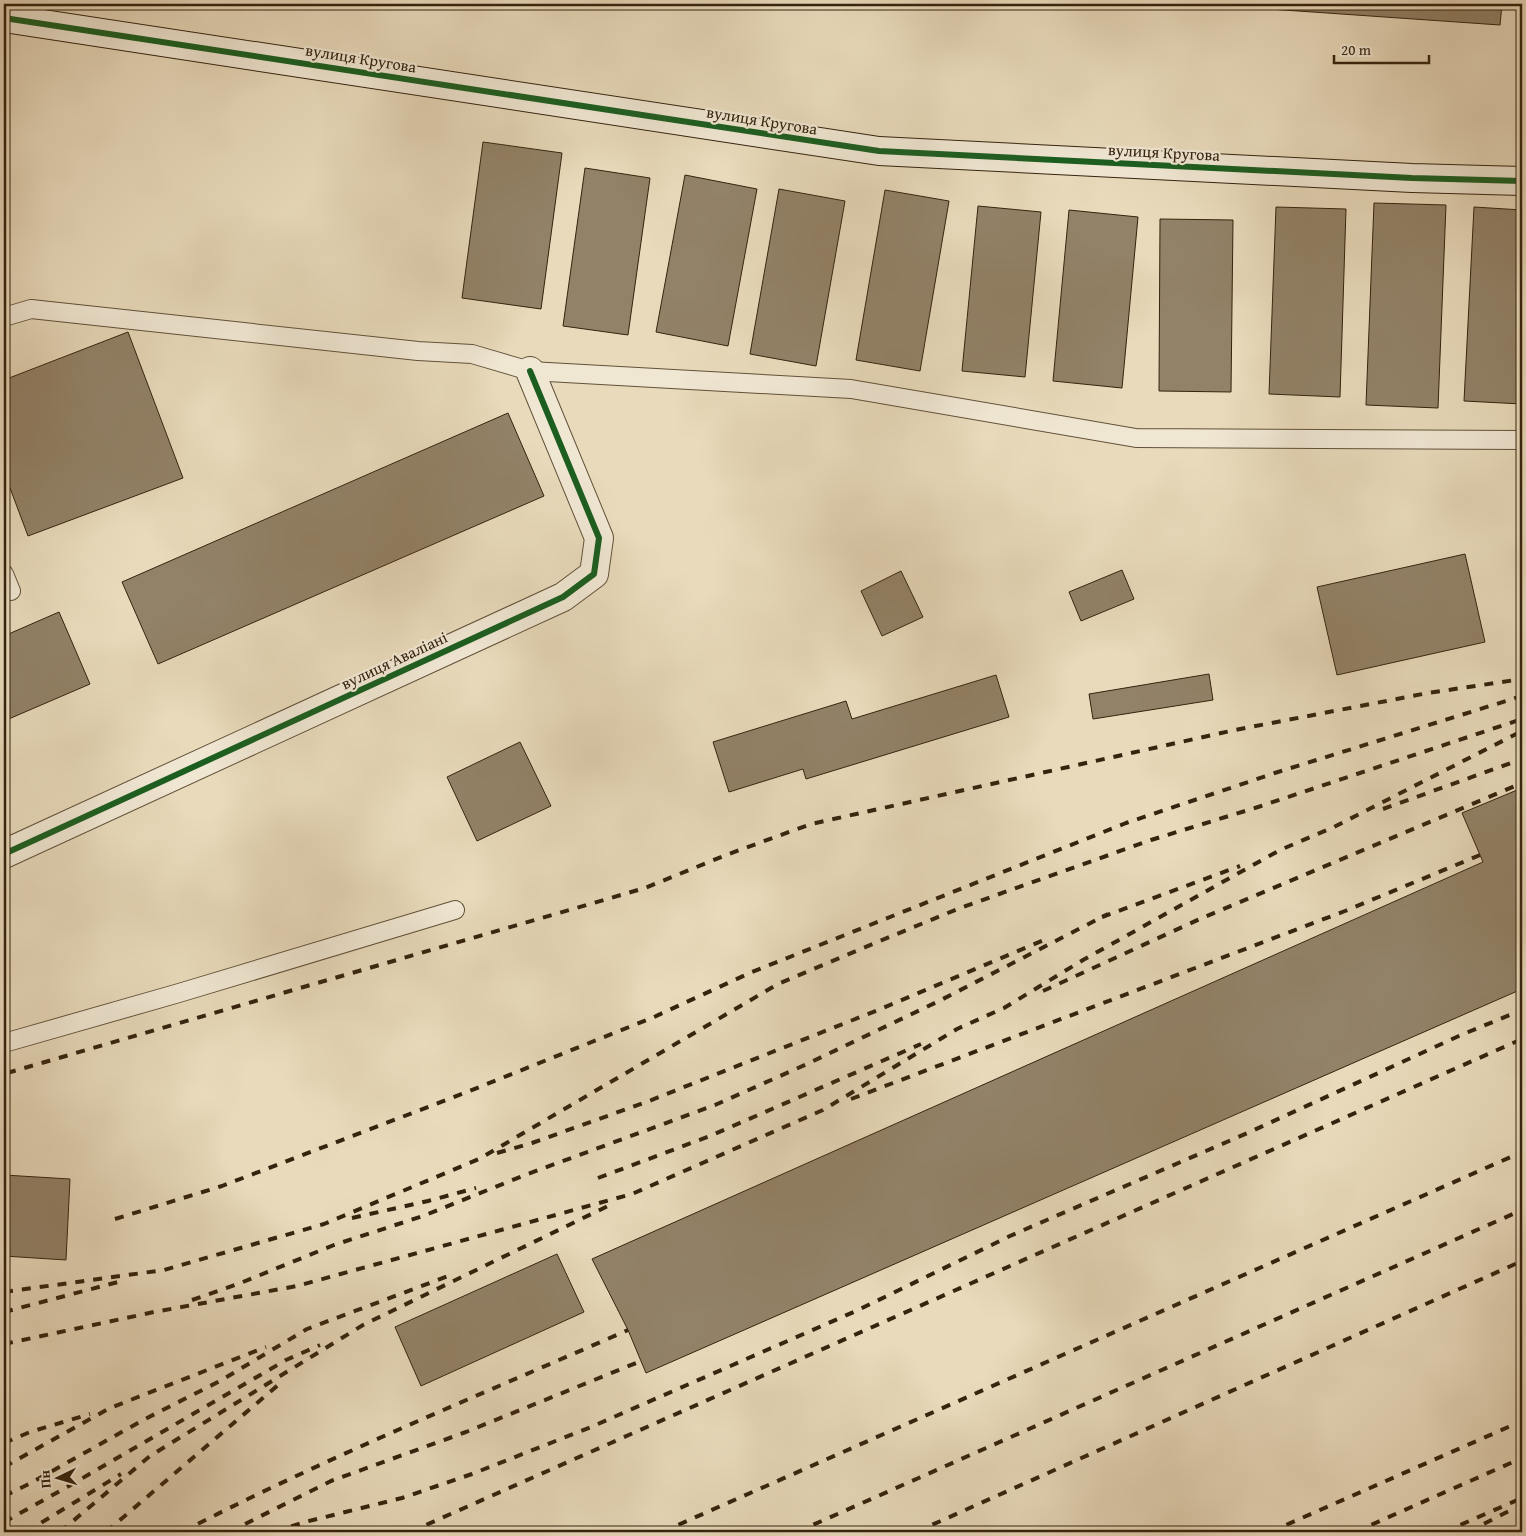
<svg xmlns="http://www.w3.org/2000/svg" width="1526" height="1536" font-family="'Gentium Book Plus',serif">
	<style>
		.building { fill: #928268; stroke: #35230e }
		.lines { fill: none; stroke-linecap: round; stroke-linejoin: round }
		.lane-casing { stroke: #625139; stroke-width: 20 }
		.street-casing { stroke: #625139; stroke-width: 30 }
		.secondary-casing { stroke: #35230e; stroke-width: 30 }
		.lane { stroke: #f0e7d3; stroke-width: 18 }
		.street { stroke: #f0e7d3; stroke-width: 28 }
		.secondary { stroke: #f0e7d3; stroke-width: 28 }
		.rail { stroke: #35230e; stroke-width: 4; stroke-dasharray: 9 9; stroke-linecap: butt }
		.cycleway-casing { stroke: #f0e7d3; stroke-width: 9 }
		.cycleway { stroke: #1b5e20; stroke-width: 6 }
		.labels { text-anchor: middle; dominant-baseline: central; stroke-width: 4.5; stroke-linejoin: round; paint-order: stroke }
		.street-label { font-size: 16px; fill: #35230e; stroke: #f0e7d3 }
	</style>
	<rect width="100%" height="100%" fill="#e8dabb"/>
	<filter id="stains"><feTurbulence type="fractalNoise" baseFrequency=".004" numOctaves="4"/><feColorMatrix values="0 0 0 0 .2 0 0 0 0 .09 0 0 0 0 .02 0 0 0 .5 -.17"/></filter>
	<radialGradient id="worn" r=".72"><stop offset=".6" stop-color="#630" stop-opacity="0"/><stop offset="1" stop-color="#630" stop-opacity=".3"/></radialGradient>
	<g class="building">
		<path d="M 1197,4 L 1502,4 L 1500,25 Z"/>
		<path d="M 483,142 L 562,153 L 541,309 L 462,298 Z"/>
		<path d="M 585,168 L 650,178 L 628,335 L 563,326 Z"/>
		<path d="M 685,175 L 757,189 L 728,346 L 656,332 Z"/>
		<path d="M 779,189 L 845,201 L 816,366 L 750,354 Z"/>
		<path d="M 885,190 L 949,201 L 920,371 L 856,360 Z"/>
		<path d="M 1374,203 L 1446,205 L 1438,408 L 1366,405 Z"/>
		<path d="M 978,206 L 1041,212 L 1025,377 L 962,371 Z"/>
		<path d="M 1276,207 L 1346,209 L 1340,397 L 1269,394 Z"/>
		<path d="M 1474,207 L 1522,210 L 1522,404 L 1464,401 Z"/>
		<path d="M 1069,210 L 1138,217 L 1122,388 L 1053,381 Z"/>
		<path d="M 1160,219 L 1233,220 L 1231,392 L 1159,391 Z"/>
		<path d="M 128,332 L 183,478 L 28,536 L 4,472 L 4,380 Z"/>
		<path d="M 508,413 L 544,496 L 158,664 L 122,582 Z"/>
		<path d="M 1465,554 L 1485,642 L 1337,675 L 1317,587 Z"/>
		<path d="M 1122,570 L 1134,599 L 1081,621 L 1069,592 Z"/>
		<path d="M 901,571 L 923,617 L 882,636 L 861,591 Z"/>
		<path d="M 59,612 L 90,684 L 4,721 L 4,636 Z"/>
		<path d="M 1209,674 L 1213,700 L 1093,719 L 1089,694 Z"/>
		<path d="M 996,675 L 1009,717 L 806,779 L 803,769 L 729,792 L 713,742 L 846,701 L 852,719 Z"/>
		<path d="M 520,742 L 551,806 L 477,841 L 447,777 Z"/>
		<path d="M 1522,788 L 1522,989 L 646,1373 L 628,1330 L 592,1259 L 1483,862 L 1462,813 Z"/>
		<path d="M 4,1175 L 70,1179 L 66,1260 L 4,1256 Z"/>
		<path d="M 557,1254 L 584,1312 L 421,1386 L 395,1327 Z"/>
	</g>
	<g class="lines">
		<g class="lane-casing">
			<g id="lane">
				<path d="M 4,317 L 31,309 L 418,351 L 472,354 L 530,371 L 851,389 L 1136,438 L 1522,440"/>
				<path d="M 4,574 L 11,591"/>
				<path d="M 4,1043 L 179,993 L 455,910"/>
			</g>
		</g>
		<g class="street-casing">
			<path id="street" d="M 4,854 L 563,597 L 594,574 L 599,538 L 530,371"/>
		</g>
		<g class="secondary-casing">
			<path id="secondary" d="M 4,18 L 879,151 L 1412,178 L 1522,181"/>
		</g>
		<use href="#lane" class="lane"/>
		<use href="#street" class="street"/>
		<use href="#secondary" class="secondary"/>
		<g class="rail">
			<path d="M 1383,809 L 1522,759"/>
			<path d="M 1102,917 L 1240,866"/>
			<path d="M 1043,991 L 1202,918 L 1522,783"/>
			<path d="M 7,1073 L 645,888 L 726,855 L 811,824 L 1235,730 L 1428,693 L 1522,679"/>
			<path d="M 851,1099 L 1345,911 L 1480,855"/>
			<path d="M 497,1153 L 532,1143 L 649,1101 L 878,1010 L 1044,940"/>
			<path d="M 598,1178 L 710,1136 L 921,1044"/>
			<path d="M 352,1218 L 428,1201 L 476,1188"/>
			<path d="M 115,1219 L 222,1186 L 467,1092 L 654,1017 L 752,972 L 1126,823 L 1278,772 L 1522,696"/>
			<path d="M 4,1292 L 164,1270 L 324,1224 L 479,1159 L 778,984 L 875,943 L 960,908 L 1151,840 L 1258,807 L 1522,719"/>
			<path d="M 192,1300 L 238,1284 L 334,1245 L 423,1216 L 525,1175 L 715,1105 L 807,1064 L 939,1001 L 1108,914"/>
			<path d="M 4,1312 L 118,1282"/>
			<path d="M 4,1344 L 154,1312 L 297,1286 L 632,1194 L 823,1110 L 957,1029 L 1004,1008 L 1083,960 L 1280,850 L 1334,827 L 1522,731"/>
			<path d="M 4,1443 L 30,1432 L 90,1414"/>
			<path d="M 4,1467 L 110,1408 L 266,1347"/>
			<path d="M 4,1496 L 29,1484 L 145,1419 L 220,1381 L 307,1329 L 451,1275"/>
			<path d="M 4,1522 L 69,1486 L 286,1360 L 320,1345"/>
			<path d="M 26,1532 L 121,1474"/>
			<path d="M 60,1532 L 150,1456 L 363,1325 L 610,1205"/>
			<path d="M 106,1532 L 284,1380"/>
			<path d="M 182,1532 C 327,1457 478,1396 628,1330"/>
			<path d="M 229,1532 L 331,1481 L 466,1432 L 641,1361"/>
			<path d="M 274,1532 L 305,1522 L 402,1498 L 472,1474 L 591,1427 L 856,1311 L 1010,1236 L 1252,1131 L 1461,1035 L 1522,1010"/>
			<path d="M 410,1532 L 1522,1039"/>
			<path d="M 662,1532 L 1522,1152"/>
			<path d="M 797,1532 L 1522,1210"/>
			<path d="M 916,1532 L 1522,1261"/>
			<path d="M 1270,1532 L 1522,1421"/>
			<path d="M 1355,1532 L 1522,1458"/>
			<path d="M 1444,1532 L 1522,1498"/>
			<path d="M 1468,1532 L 1509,1511"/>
		</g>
		<g class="cycleway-casing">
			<g id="cycleway">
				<path d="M 4,18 L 879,151 L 1412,178 L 1522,181"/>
				<path d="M 4,854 L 563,597 L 594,574 L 599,538 L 530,371"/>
			</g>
		</g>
		<use href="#cycleway" class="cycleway"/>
	</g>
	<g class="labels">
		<g class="street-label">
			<text transform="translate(361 58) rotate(9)">вулиця Кругова</text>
			<text transform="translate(762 120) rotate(9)">вулиця Кругова</text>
			<text transform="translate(1164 152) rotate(3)">вулиця Кругова</text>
			<text transform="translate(394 660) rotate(-25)">вулиця Аваліані</text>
		</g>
	</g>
	<rect width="1526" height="1536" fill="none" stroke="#e8dabb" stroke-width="20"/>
	<rect x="5" y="5" width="1516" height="1526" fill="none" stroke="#35230e" stroke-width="2.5"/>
	<rect x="10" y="10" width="1506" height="1516" fill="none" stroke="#35230e"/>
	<g transform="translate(58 1478) rotate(265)" stroke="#f0e7d3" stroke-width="4" paint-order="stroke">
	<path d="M0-4L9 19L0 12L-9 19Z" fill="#35230e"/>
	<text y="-8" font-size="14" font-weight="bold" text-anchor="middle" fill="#35230e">Пн</text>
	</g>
	<path d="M1334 55v8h95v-8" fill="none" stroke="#35230e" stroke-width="2.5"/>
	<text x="1341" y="55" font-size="15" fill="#35230e" stroke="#f0e7d3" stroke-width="4" paint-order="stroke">20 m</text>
	<rect width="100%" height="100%" filter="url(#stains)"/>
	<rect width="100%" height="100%" fill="url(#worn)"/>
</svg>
